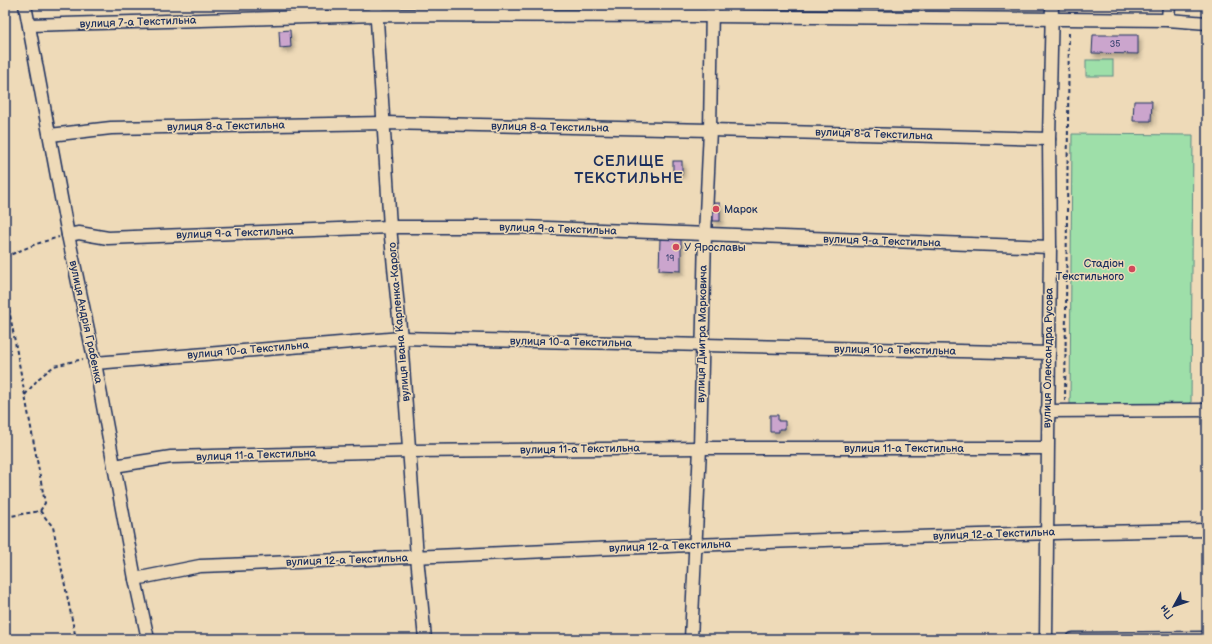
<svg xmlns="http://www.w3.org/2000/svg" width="1212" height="644" font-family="'Balsamiq Sans',sans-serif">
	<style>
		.green { fill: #9edfa9; stroke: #5c8784 }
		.building { fill: #cba5cd; stroke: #1b2f5e; filter: url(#shadow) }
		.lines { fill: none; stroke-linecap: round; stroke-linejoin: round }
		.minor-casing { stroke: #1b2f5e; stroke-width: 15 }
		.path { stroke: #1b2f5e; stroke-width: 2; stroke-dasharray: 4 3; stroke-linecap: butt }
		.minor { stroke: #eedab8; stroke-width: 12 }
		.poi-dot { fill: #d1495b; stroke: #eedab8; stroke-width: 1.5 }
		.labels { text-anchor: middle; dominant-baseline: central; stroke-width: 3; stroke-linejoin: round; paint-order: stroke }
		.number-label { font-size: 9px; fill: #474c7a }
		.street-label { font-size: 11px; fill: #1b2f5e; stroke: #eedab8 }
		.poi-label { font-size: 11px; fill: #1b2f5e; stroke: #eedab8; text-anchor: start }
		.district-label { font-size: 15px; font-weight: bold; letter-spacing: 1px; fill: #1b2f5e; stroke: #eedab8 }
	</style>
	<defs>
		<filter id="shadow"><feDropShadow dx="2.5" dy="4" stdDeviation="2" flood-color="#0004"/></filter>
	</defs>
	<rect width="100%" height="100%" fill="#eedab8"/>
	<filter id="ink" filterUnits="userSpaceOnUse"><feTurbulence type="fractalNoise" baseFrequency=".025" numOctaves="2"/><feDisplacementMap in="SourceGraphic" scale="8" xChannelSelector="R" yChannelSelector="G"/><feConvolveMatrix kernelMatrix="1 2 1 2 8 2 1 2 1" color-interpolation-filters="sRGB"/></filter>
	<g filter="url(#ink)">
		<g class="green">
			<rect x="1086" y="60" width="27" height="16"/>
			<path d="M 1072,134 L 1193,135 L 1191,405 L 1070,404 Z"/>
		</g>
		<g class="building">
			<path d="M 290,30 L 291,47 L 280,48 L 279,31 Z"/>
			<path d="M 1093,35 L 1138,35 L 1138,54 L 1092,53 Z"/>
			<path d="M 1134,101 L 1152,101 L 1151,121 L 1133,121 Z"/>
			<rect x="673" y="161" width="9" height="13"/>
			<rect x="713" y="203" width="7" height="18"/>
			<path d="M 660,239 L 681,239 L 681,271 L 659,270 Z"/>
			<path d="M 770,415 L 778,415 L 778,421 L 785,421 L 785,429 L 779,429 L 779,432 L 770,432 Z"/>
		</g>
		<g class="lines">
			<g class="minor-casing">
				<g id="minor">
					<path d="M 25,5 L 68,235 L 95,363 L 135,579 L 148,639"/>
					<path d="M 376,5 L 390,227 L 401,338 L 417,557 L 425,639"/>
					<path d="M 1168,20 L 1169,5"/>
					<path d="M 29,25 L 376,15 L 712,16 L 1168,20 L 1207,23"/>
					<path d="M 50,135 L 111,128 L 384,123 L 710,130 L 1049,139"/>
					<path d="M 68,235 L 79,233 L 108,238 L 390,227 L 521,227 L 1050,247"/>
					<path d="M 95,363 L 401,338 L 1049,353"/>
					<path d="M 1047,411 L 1207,410"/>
					<path d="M 114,466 L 171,457 L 409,451 L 700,448 L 1047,448"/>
					<path d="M 135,579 L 200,566 C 535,552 871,535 1207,530"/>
					<path d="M 691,639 L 700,448 L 705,235 L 710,130 L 712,5"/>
					<path d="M 1046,639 L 1050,247 L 1049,139 L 1052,5"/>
					<path d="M 1073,639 L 1207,638"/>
				</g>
			</g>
			<g class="path">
				<path d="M 5,257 L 36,244 L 59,237"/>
				<path d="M 5,288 L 45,503 L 40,511 L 5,517"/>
				<path d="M 25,395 L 38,379 L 54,366 L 83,359"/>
				<path d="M 1065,401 L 1069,30"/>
				<path d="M 40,511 L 53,527 L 76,639"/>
			</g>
			<use href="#minor" class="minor"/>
		</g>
	</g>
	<g class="poi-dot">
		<circle cx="716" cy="209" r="4"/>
		<circle cx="676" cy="247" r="4"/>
		<circle cx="1132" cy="269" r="4"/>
	</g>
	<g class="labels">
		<g class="number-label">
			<text x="1115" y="44">35</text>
			<text x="670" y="258">19</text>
		</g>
		<g class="street-label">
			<text transform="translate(138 22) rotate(-2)">вулиця 7-а Текстильна</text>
			<text transform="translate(226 126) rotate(-1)">вулиця 8-а Текстильна</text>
			<text transform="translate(550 127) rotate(1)">вулиця 8-а Текстильна</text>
			<text transform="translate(874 134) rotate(2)">вулиця 8-а Текстильна</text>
			<text transform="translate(558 229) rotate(2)">вулиця 9-а Текстильна</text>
			<text transform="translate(235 233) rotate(-2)">вулиця 9-а Текстильна</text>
			<text transform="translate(882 241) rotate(2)">вулиця 9-а Текстильна</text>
			<text transform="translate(86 322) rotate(78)">вулиця Андрія Грабенка</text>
			<text transform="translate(399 322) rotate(-95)">вулиця Івана Карпенка-Карого</text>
			<text transform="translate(702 334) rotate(-89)">вулиця Дмитра Марковича</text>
			<text transform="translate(571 342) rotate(1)">вулиця 10-а Текстильна</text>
			<text transform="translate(248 350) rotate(-5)">вулиця 10-а Текстильна</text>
			<text transform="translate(895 350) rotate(1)">вулиця 10-а Текстильна</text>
			<text transform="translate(1048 358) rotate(-89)">вулиця Олександра Русова</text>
			<text x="904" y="448">вулиця 11-а Текстильна</text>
			<text transform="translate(580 449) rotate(-1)">вулиця 11-а Текстильна</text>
			<text transform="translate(256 455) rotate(-2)">вулиця 11-а Текстильна</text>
			<text transform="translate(994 534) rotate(-2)">вулиця 12-а Текстильна</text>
			<text transform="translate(670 546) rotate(-2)">вулиця 12-а Текстильна</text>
			<text transform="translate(347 560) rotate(-2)">вулиця 12-а Текстильна</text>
		</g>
		<g class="poi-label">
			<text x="724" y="209">Марок</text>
			<text x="684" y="247">У Ярославы</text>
			<text x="1124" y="263" text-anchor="end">Стадіон<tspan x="1124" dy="13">Текстильного</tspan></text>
		</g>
		<g class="district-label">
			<text x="629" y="161">СЕЛИЩЕ<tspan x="629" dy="17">ТЕКСТИЛЬНЕ</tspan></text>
		</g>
	</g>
	<rect width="1212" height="644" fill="none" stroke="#eedab8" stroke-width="20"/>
	<rect x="10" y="10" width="1192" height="624" fill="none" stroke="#1b2f5e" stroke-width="1.5" filter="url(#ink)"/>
	<g transform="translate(1174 606) rotate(230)" stroke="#eedab8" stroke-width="3" paint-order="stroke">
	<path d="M0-3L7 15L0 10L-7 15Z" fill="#1b2f5e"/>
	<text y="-6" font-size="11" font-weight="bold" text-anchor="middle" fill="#1b2f5e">Пн</text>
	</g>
</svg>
